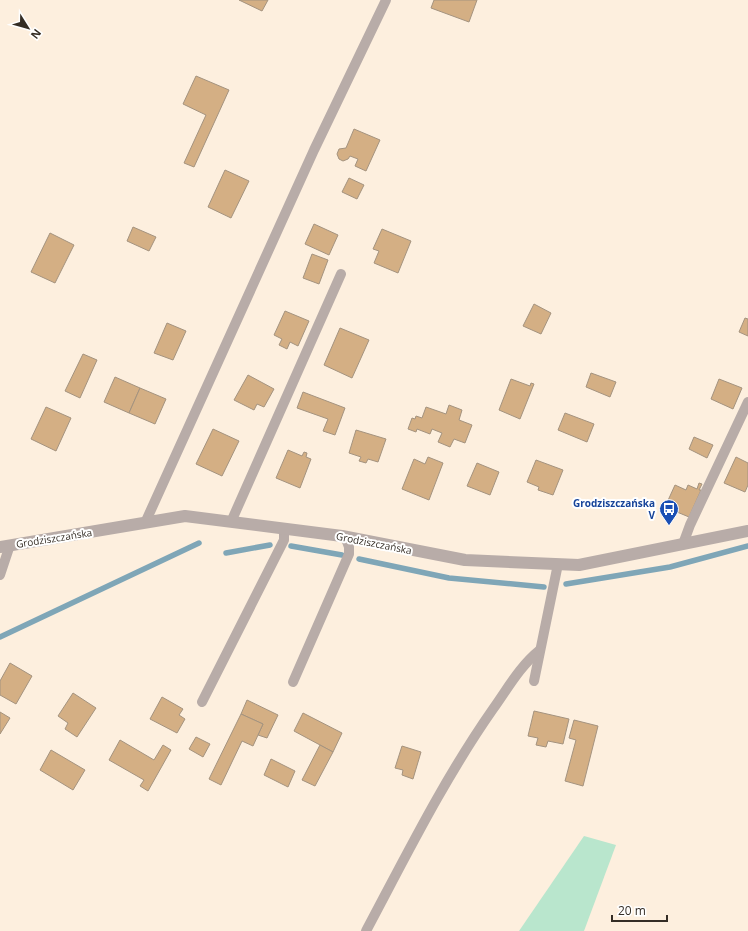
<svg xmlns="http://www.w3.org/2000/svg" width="748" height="931" font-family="'Open Sans',sans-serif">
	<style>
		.green { fill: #b9e6cd }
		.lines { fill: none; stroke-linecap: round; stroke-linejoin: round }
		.stream { stroke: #7fa6b7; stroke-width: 5.5 }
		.building { fill: #d4af84; stroke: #a4937f }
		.service { stroke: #b8aca8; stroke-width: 10 }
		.minor { stroke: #b8aca8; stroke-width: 12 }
		.labels { text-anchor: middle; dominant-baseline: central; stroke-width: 4; stroke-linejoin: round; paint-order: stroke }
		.transit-label { font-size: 10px; font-weight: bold; fill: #164399; stroke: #fff; text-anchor: end }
		.street-label { font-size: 10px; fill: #342d25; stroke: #fff }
	</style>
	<rect width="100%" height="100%" fill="#fdefde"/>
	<path class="green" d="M 584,836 L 616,845 L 584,931 L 519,931 Z"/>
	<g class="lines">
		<g class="stream">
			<path d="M 291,546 L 342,555"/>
			<path d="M 226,553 L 270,545"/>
			<path d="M 359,559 L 449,578 L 544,587"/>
			<path d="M 566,584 L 670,567 L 748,546"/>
			<path d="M 0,637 L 199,543"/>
		</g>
	</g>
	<g class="building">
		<path d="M 239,0 L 268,0 L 262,11 Z"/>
		<path d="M 434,0 L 477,0 L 469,22 L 431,8 Z"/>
		<path d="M 196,76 L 229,90 L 194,167 L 184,163 L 206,115 L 183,104 Z"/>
		<path d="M 354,129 L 380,140 L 366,171 L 355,166 L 358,159 L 350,156 L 348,159 L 343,161 L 339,159 L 337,154 L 339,149 L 346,148 Z"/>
		<path d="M 225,170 L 249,181 L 231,218 L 208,207 Z"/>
		<path d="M 349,178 L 364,185 L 357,199 L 342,192 Z"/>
		<path d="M 314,224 L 338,235 L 329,255 L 305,244 Z"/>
		<path d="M 133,227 L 156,237 L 149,251 L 127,241 Z"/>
		<path d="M 382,229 L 411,241 L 398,273 L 374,263 L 379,251 L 373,249 Z"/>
		<path d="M 50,233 L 74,245 L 55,283 L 31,272 Z"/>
		<path d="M 312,254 L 328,260 L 319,284 L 303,278 Z"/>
		<path d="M 534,304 L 551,313 L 541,334 L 523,326 Z"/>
		<path d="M 285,311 L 309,321 L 298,346 L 290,342 L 287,349 L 279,345 L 282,339 L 274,335 Z"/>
		<path d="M 745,318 L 748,319 L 748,336 L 739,332 Z"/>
		<path d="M 167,323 L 186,331 L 173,360 L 154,353 Z"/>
		<path d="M 340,328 L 369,340 L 352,378 L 324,365 Z"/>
		<path d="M 83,354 L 97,360 L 80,398 L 65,391 Z"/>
		<path d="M 591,373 L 616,382 L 610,397 L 586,387 Z"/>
		<path d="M 248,375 L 274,389 L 264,407 L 257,404 L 254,410 L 234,400 Z"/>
		<path d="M 115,377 L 140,388 L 129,413 L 104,402 Z"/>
		<path d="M 511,379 L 530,386 L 531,383 L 534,384 L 520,419 L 499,410 Z"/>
		<path d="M 719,379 L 742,388 L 733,409 L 711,399 Z"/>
		<path d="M 140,388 L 166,399 L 155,424 L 129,413 Z"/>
		<path d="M 303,392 L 345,408 L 335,435 L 323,431 L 328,419 L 297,408 Z"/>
		<path d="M 449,405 L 462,410 L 459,420 L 472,425 L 465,443 L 454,439 L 450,447 L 438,442 L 442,433 L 432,429 L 430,434 L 417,429 L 416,432 L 408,429 L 412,418 L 415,419 L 416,416 L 422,418 L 426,407 L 446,414 Z"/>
		<path d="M 46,407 L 71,418 L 56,451 L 31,439 Z"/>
		<path d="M 565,413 L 594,424 L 587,442 L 558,430 Z"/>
		<path d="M 213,429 L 239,441 L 222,476 L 196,464 Z"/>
		<path d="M 356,430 L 386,439 L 378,462 L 368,459 L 366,463 L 359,461 L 361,457 L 349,453 Z"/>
		<path d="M 694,437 L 713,445 L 707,458 L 689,449 Z"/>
		<path d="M 288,450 L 302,456 L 304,452 L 307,453 L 306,457 L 311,459 L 300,488 L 276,478 Z"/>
		<path d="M 428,457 L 443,463 L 429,500 L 402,489 L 414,459 L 425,464 Z"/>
		<path d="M 736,457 L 748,463 L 748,485 L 745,492 L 724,483 Z"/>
		<path d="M 536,460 L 563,470 L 553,495 L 538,490 L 539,487 L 527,482 Z"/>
		<path d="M 477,463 L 499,472 L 490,495 L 467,486 Z"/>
		<path d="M 699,483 L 702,484 L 699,490 L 701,490 L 689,517 L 665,507 L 675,485 L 686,490 L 688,485 L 697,489 Z"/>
		<path d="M 10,663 L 32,676 L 16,704 L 0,695 L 0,681 Z"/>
		<path d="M 73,693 L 96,708 L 77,737 L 65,729 L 68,723 L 58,716 Z"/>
		<path d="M 162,697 L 183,709 L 179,715 L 185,719 L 177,733 L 150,719 Z"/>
		<path d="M 247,700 L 278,715 L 267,738 L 258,735 L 263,724 L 241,714 Z"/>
		<path d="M 534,711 L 569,719 L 563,744 L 548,741 L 546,747 L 536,745 L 538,738 L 528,736 Z"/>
		<path d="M 0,712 L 10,718 L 0,734 Z"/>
		<path d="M 303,713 L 342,733 L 333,752 L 294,731 Z"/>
		<path d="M 241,714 L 263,724 L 253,746 L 242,741 L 221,785 L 209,779 Z"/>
		<path d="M 574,720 L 598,726 L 583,786 L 565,781 L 576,740 L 569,738 Z"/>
		<path d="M 196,737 L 210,744 L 203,757 L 189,749 Z"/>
		<path d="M 120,740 L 154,760 L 163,745 L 171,750 L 148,791 L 140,786 L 144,780 L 109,760 Z"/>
		<path d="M 320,745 L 333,752 L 315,786 L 302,780 Z"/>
		<path d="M 402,746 L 421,752 L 413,779 L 402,775 L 403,770 L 395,768 Z"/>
		<path d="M 51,750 L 85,770 L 73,790 L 40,770 Z"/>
		<path d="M 271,759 L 295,771 L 288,787 L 264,775 Z"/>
	</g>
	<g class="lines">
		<g class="service">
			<path d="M 231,522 L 341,274"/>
			<path d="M 145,523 L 314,150 L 386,0"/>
			<path d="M 683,544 L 690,525 L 748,402"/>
			<path d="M 0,575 L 10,545"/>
			<path d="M 534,681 L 558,564"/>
			<path d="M 293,682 L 349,554 L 349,547 L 345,536"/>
			<path d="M 202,702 L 284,540 L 284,529"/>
			<path d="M 366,931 C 406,856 444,779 493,709 C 508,688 520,666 540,650"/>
		</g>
		<path class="minor" d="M 0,547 L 185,516 L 342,536 L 465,560 L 579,565 L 748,531"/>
	</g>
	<defs>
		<g id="bus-pin" transform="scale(1)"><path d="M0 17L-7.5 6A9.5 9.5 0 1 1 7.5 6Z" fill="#1a4fb4" stroke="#fff"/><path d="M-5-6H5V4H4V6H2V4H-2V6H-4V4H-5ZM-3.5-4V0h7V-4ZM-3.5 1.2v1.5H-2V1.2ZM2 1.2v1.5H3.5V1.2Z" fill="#fff"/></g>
	</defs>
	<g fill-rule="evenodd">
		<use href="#bus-pin" x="669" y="509"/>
	</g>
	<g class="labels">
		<g class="transit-label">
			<text x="655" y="503">Grodziszczańska<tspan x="655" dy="12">V</tspan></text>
		</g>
		<g class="street-label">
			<text transform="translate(54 538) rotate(-9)">Grodziszczańska</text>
			<text transform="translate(374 543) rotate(11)">Grodziszczańska</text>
		</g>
	</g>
	<g transform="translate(28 28) rotate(127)" stroke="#ffffff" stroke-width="3" paint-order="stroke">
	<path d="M0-3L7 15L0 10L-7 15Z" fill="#342d25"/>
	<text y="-6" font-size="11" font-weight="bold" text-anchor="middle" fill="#342d25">N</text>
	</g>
	<path d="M612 915v6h55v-6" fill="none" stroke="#342d25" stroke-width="2"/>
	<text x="618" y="915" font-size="12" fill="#342d25" stroke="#ffffff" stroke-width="3" paint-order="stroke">20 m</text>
</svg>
